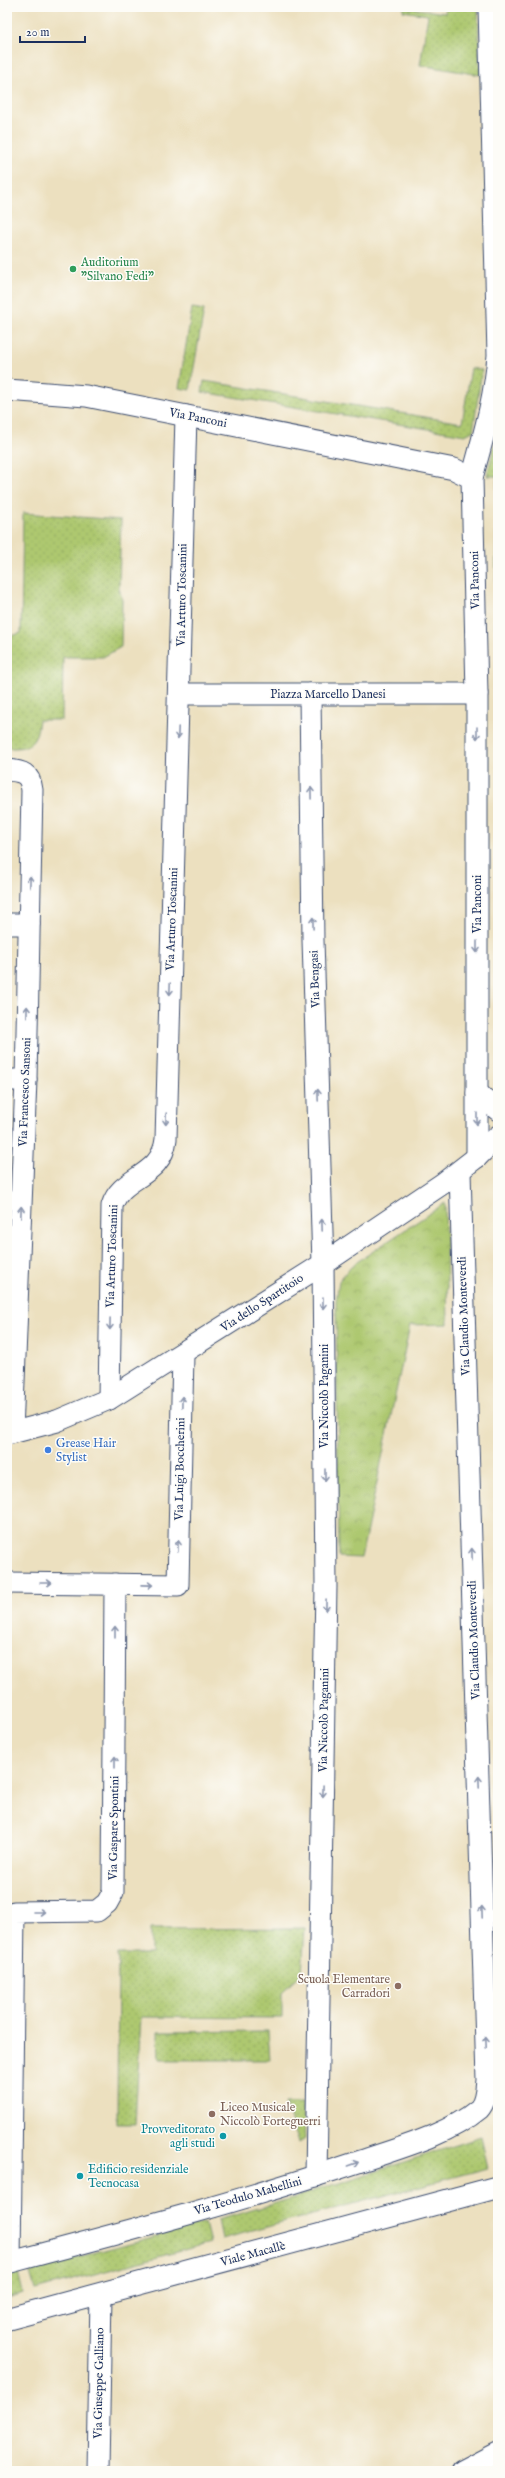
<svg xmlns="http://www.w3.org/2000/svg" width="505" height="2478" font-family="'IM FELL English',serif">
	<style>
		.grass { fill: url(#grass-dots); stroke: #647c66 }
		.park { fill: url(#park-crowns); stroke: #647c66 }
		.lines { fill: none; stroke-linecap: round; stroke-linejoin: round }
		.minor-casing { stroke: #3a4a6d; stroke-width: 23 }
		.secondary-casing { stroke: #3a4a6d; stroke-width: 24 }
		.minor { stroke: #fff; stroke-width: 21 }
		.secondary { stroke: #fff; stroke-width: 22 }
		.oneway { stroke: #8d97ae }
		.leisure-dot { fill: #2e9e5b; stroke: #fdfcf7; stroke-width: 1.5 }
		.shop-dot { fill: #3f7fe0; stroke: #fdfcf7; stroke-width: 1.5 }
		.education-dot { fill: #8d6e63; stroke: #fdfcf7; stroke-width: 1.5 }
		.culture-dot { fill: #0f9aa8; stroke: #fdfcf7; stroke-width: 1.5 }
		.labels { text-anchor: middle; dominant-baseline: central; stroke-width: 3; stroke-linejoin: round; paint-order: stroke }
		.leisure-label { font-size: 12px; fill: #27864d; stroke: #fdfcf7; text-anchor: start }
		.street-label { font-size: 12px; fill: #1b2f5e; stroke: #fdfcf7 }
		.shop-label { font-size: 12px; fill: #366cbe; stroke: #fdfcf7; text-anchor: start }
		.education-label { font-size: 12px; fill: #785e54; stroke: #fdfcf7; text-anchor: end }
		.culture-label { font-size: 12px; fill: #0d838f; stroke: #fdfcf7; text-anchor: end }
	</style>
	<defs>
		<pattern id="grass-dots" width="8" height="8" patternUnits="userSpaceOnUse"><rect width="8" height="8" fill="#adc86f"/><path d="M2 2h.1M6 6h.1" fill="none" stroke="#94ac63" stroke-width="1.8" stroke-linecap="round"/></pattern>
		<pattern id="park-crowns" width="20" height="18" patternUnits="userSpaceOnUse"><rect width="20" height="18" fill="#adc86f"/><path d="M2 6a3 3 0 1 1 6 0M12 15a3 3 0 1 1 6 0" fill="none" stroke="#94ac63"/></pattern>
	</defs>
	<rect width="100%" height="100%" fill="#fdfcf7"/>
	<filter id="ink" filterUnits="userSpaceOnUse"><feTurbulence type="fractalNoise" baseFrequency=".025" numOctaves="2"/><feDisplacementMap in="SourceGraphic" scale="8" xChannelSelector="R" yChannelSelector="G"/><feConvolveMatrix kernelMatrix="1 2 1 2 8 2 1 2 1" color-interpolation-filters="sRGB"/></filter>
	<filter id="wash" filterUnits="userSpaceOnUse"><feTurbulence type="fractalNoise" baseFrequency=".012" numOctaves="4" result="noise"/><feDisplacementMap in="SourceGraphic" scale="16" xChannelSelector="R" yChannelSelector="G"/><feGaussianBlur stdDeviation="0.9" result="paint"/><feColorMatrix in="noise" values="0 0 0 0 0 0 0 0 0 0 0 0 0 0 0 0 0 1.4 0 .05"/><feComposite in="paint" operator="in"/></filter>
	<g filter="url(#wash)">
		<rect width="100%" height="100%" fill="#ece0bf"/>
		<g class="grass">
			<path d="M 404,7 L 445,13 L 446,7 L 478,7 L 480,75 L 420,65 L 428,15 L 403,11 Z"/>
			<path d="M 192,308 L 204,310 L 190,390 L 179,388 Z"/>
			<path d="M 471,368 L 482,370 L 473,431 L 465,435 L 202,392 L 204,381 L 462,423 Z"/>
			<path d="M 498,430 L 498,628 L 495,628 L 497,476 L 487,476 Z"/>
			<path d="M 23,513 L 121,520 L 119,588 L 122,600 L 121,647 L 103,657 L 63,657 L 62,720 L 39,720 C 36,743 32,749 7,748 L 7,637 L 21,633 Z"/>
			<path d="M 305,1928 L 302,1973 L 282,1992 L 282,2018 L 141,2017 L 135,2124 L 117,2124 L 118,1954 L 151,1954 L 151,1929 Z"/>
			<path d="M 268,2031 L 270,2060 L 159,2060 L 158,2032 Z"/>
			<path d="M 285,2103 L 303,2103 L 305,2139 L 299,2143 Z"/>
			<path d="M 481,2137 L 488,2168 L 222,2239 L 218,2220 L 293,2198 Z"/>
			<path d="M 205,2223 L 210,2243 L 35,2290 L 29,2270 Z"/>
			<path d="M 18,2272 L 23,2293 L 7,2298 L 7,2276 Z"/>
		</g>
		<path class="park" d="M 445,1203 L 448,1324 L 410,1325 L 361,1558 L 339,1557 L 336,1301 L 339,1281 L 351,1266 Z"/>
	</g>
	<g filter="url(#ink)">
		<g class="lines">
			<g class="minor-casing">
				<g id="minor">
					<path d="M 7,390 L 86,396 L 454,469 L 472,478 L 477,694 L 477,1157"/>
					<path d="M 472,478 C 483,437 495,398 498,355 L 489,7"/>
					<path d="M 179,694 L 477,694"/>
					<path d="M 310,694 L 313,940 L 323,1264 L 326,1586 L 316,2176"/>
					<path d="M 7,770 C 22,771 30,773 32,790 L 26,1080 L 12,1432"/>
					<path d="M 7,924 L 29,924"/>
					<path d="M 7,1080 L 26,1080"/>
					<path d="M 477,1093 L 498,1110"/>
					<path d="M 109,1399 L 112,1206 C 121,1175 162,1178 166,1139 L 186,416"/>
					<path d="M 7,1434 L 57,1421 L 109,1399 L 323,1264 L 442,1184 L 477,1157 L 498,1136"/>
					<path d="M 7,1583 L 178,1585 L 183,1354"/>
					<path d="M 10,2262 L 14,1912 L 97,1911 L 107,1903 L 113,1892 L 115,1584"/>
					<path d="M 7,2263 C 125,2232 245,2200 361,2161 C 399,2148 448,2135 479,2109 C 486,2102 486,2089 487,2080 L 460,1172"/>
					<path d="M 98,2471 L 101,2294"/>
					<path d="M 462,2471 L 498,2452"/>
				</g>
			</g>
			<g class="secondary-casing">
				<path id="secondary" d="M 7,2319 L 498,2187"/>
			</g>
			<use href="#minor" class="minor"/>
			<use href="#secondary" class="secondary"/>
		</g>
		<defs><path id="oneway-shaft" d="M-6 0H5M1.5-3L5.5 0L1.5 3" fill="none" stroke-width="1.6" stroke-linecap="round" stroke-linejoin="round"/></defs>
		<g class="oneway">
			<use href="#oneway-shaft" transform="translate(178 733) rotate(92)"/>
			<use href="#oneway-shaft" transform="translate(477 733) rotate(90)"/>
			<use href="#oneway-shaft" transform="translate(311 793) rotate(-91)"/>
			<use href="#oneway-shaft" transform="translate(30 882) rotate(-88)"/>
			<use href="#oneway-shaft" transform="translate(313 923) rotate(-91)"/>
			<use href="#oneway-shaft" transform="translate(477 947) rotate(90)"/>
			<use href="#oneway-shaft" transform="translate(170 989) rotate(92)"/>
			<use href="#oneway-shaft" transform="translate(27 1012) rotate(-89)"/>
			<use href="#oneway-shaft" transform="translate(318 1095) rotate(-92)"/>
			<use href="#oneway-shaft" transform="translate(166 1119) rotate(92)"/>
			<use href="#oneway-shaft" transform="translate(477 1119) rotate(90)"/>
			<use href="#oneway-shaft" transform="translate(21 1212) rotate(-88)"/>
			<use href="#oneway-shaft" transform="translate(322 1225) rotate(-92)"/>
			<use href="#oneway-shaft" transform="translate(323 1303) rotate(90)"/>
			<use href="#oneway-shaft" transform="translate(110 1324) rotate(91)"/>
			<use href="#oneway-shaft" transform="translate(182 1402) rotate(-89)"/>
			<use href="#oneway-shaft" transform="translate(325 1475) rotate(90)"/>
			<use href="#oneway-shaft" transform="translate(178 1546) rotate(-89)"/>
			<use href="#oneway-shaft" transform="translate(472 1554) rotate(-92)"/>
			<use href="#oneway-shaft" transform="translate(46 1583)"/>
			<use href="#oneway-shaft" transform="translate(147 1585) rotate(1)"/>
			<use href="#oneway-shaft" transform="translate(326 1605) rotate(91)"/>
			<use href="#oneway-shaft" transform="translate(115 1632) rotate(-90)"/>
			<use href="#oneway-shaft" transform="translate(115 1762) rotate(-90)"/>
			<use href="#oneway-shaft" transform="translate(479 1782) rotate(-92)"/>
			<use href="#oneway-shaft" transform="translate(323 1791) rotate(91)"/>
			<use href="#oneway-shaft" transform="translate(39 1912)"/>
			<use href="#oneway-shaft" transform="translate(482 1912) rotate(-92)"/>
			<use href="#oneway-shaft" transform="translate(486 2042) rotate(-92)"/>
			<use href="#oneway-shaft" transform="translate(353 2164) rotate(-19)"/>
		</g>
	</g>
	<circle class="leisure-dot" cx="73" cy="269" r="4"/>
	<circle class="shop-dot" cx="48" cy="1450" r="4"/>
	<g class="education-dot">
		<circle cx="398" cy="1986" r="4"/>
		<circle cx="212" cy="2114" r="4"/>
	</g>
	<g class="culture-dot">
		<circle cx="223" cy="2136" r="4"/>
		<circle cx="80" cy="2176" r="4"/>
	</g>
	<g class="labels">
		<g class="leisure-label">
			<text x="81" y="262">Auditorium<tspan x="81" dy="14">"Silvano Fedi"</tspan></text>
		</g>
		<g class="street-label">
			<text transform="translate(198 418) rotate(11)">Via Panconi</text>
			<text transform="translate(475 580) rotate(-91)">Via Panconi</text>
			<text transform="translate(182 595) rotate(-89)">Via Arturo Toscanini</text>
			<text x="328" y="694">Piazza Marcello Danesi</text>
			<text transform="translate(477 904) rotate(-90)">Via Panconi</text>
			<text transform="translate(172 919) rotate(-88)">Via Arturo Toscanini</text>
			<text transform="translate(315 979) rotate(-92)">Via Bengasi</text>
			<text transform="translate(25 1092) rotate(-88)">Via Francesco Sansoni</text>
			<text transform="translate(112 1256) rotate(-88)">Via Arturo Toscanini</text>
			<text transform="translate(262 1303) rotate(-33)">Via dello Spartitoio</text>
			<text transform="translate(464 1316) rotate(-92)">Via Claudio Monteverdi</text>
			<text transform="translate(324 1396) rotate(-90)">Via Niccolò Paganini</text>
			<text transform="translate(180 1469) rotate(-89)">Via Luigi Boccherini</text>
			<text transform="translate(474 1640) rotate(-92)">Via Claudio Monteverdi</text>
			<text transform="translate(324 1720) rotate(-89)">Via Niccolò Paganini</text>
			<text transform="translate(114 1828) rotate(-89)">Via Gaspare Spontini</text>
			<text transform="translate(248 2196) rotate(-16)">Via Teodulo Mabellini</text>
			<text transform="translate(253 2254) rotate(-15)">Viale Macallè</text>
			<text transform="translate(99 2383) rotate(-89)">Via Giuseppe Galliano</text>
		</g>
		<g class="shop-label">
			<text x="56" y="1443">Grease Hair<tspan x="56" dy="14">Stylist</tspan></text>
		</g>
		<g class="education-label">
			<text x="390" y="1979">Scuola Elementare<tspan x="390" dy="14">Carradori</tspan></text>
			<text x="220" y="2107" text-anchor="start">Liceo Musicale<tspan x="220" dy="14">Niccolò Forteguerri</tspan></text>
		</g>
		<g class="culture-label">
			<text x="215" y="2129">Provveditorato<tspan x="215" dy="14">agli studi</tspan></text>
			<text x="88" y="2169" text-anchor="start">Edificio residenziale<tspan x="88" dy="14">Tecnocasa</tspan></text>
		</g>
	</g>
	<rect width="505" height="2478" fill="none" stroke="#fdfcf7" stroke-width="24"/>
	<path d="M20 36v6h65v-6" fill="none" stroke="#1b2f5e" stroke-width="2"/>
	<text x="26" y="36" font-size="12" fill="#1b2f5e" stroke="#fdfcf7" stroke-width="3" paint-order="stroke">20 m</text>
</svg>
